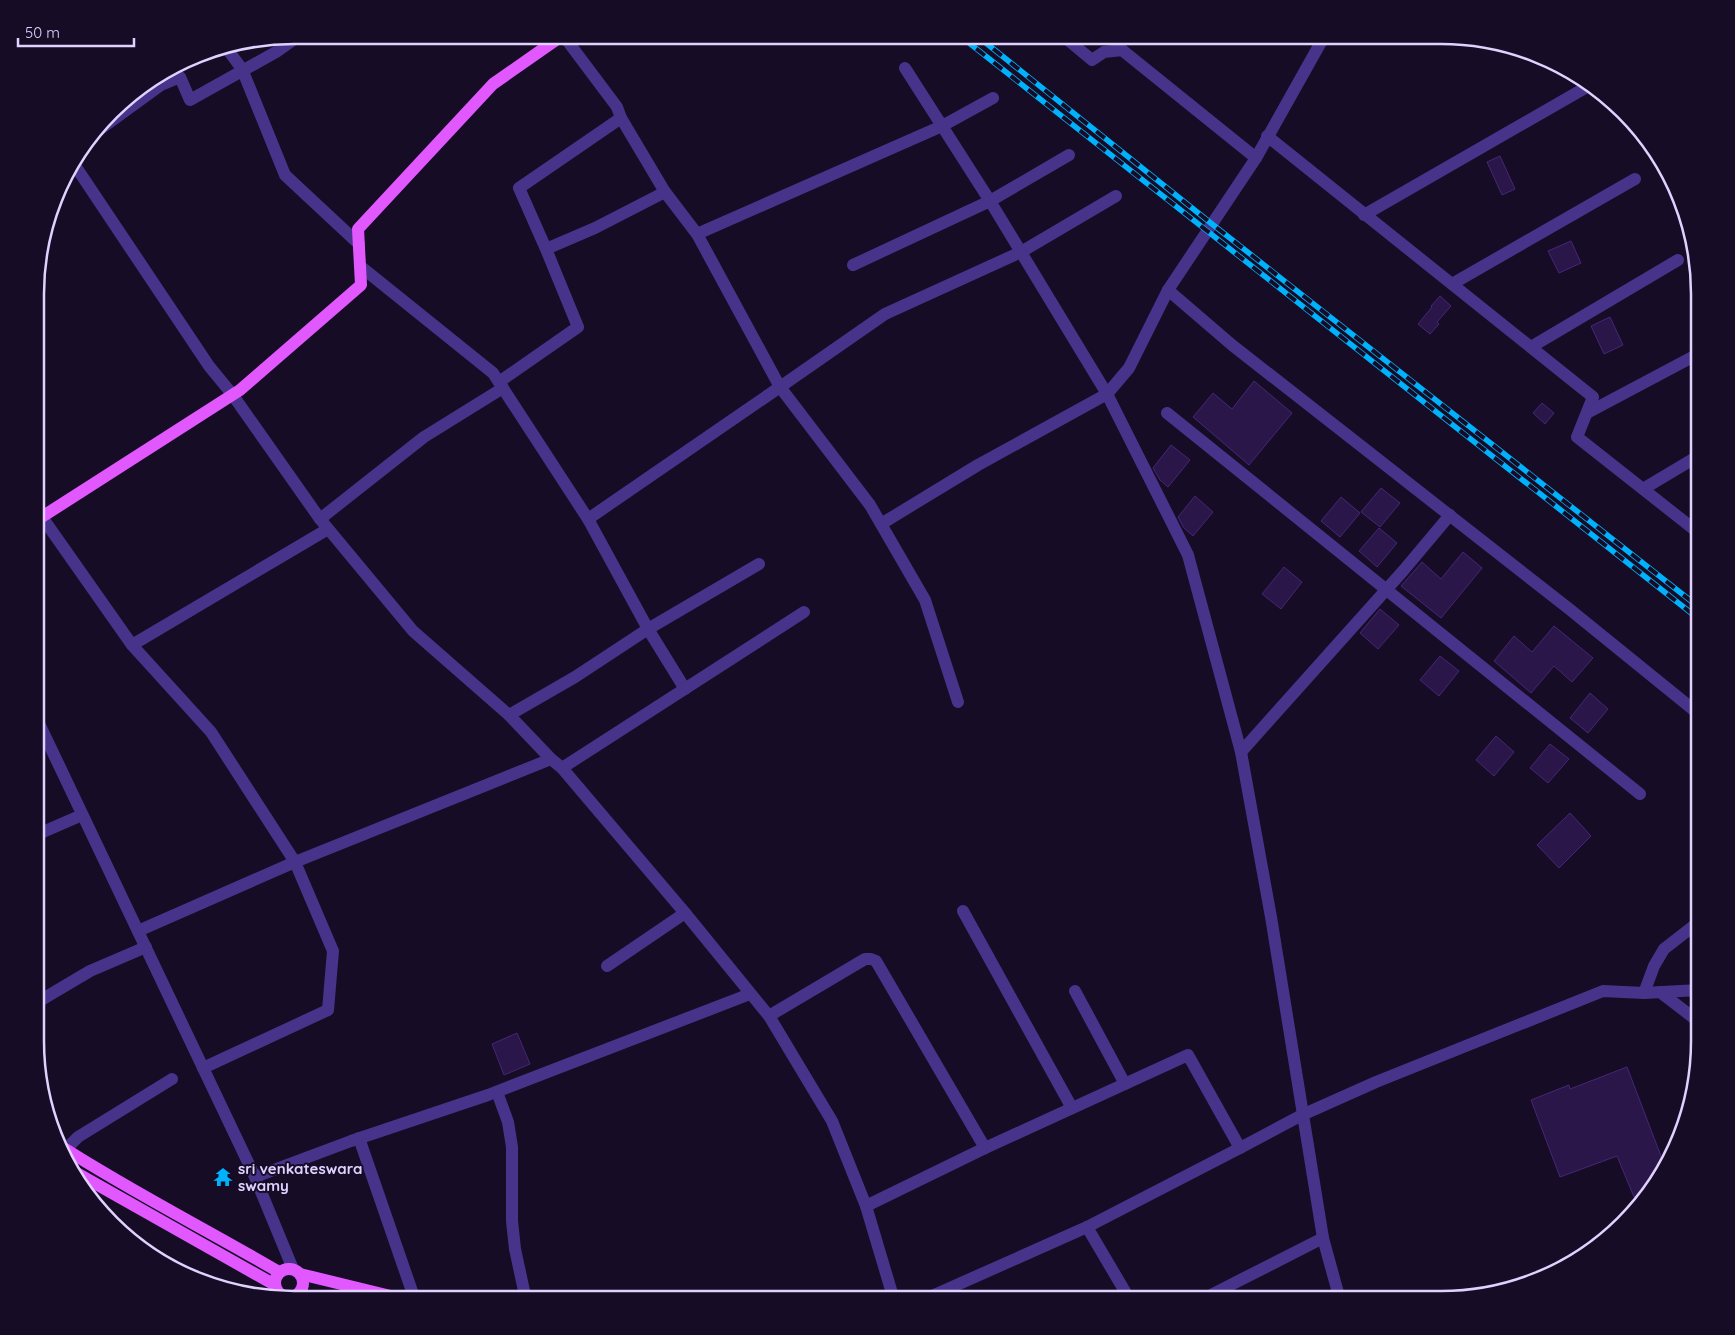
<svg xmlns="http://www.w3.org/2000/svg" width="1735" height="1335" font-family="Quicksand,sans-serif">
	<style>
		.building { fill: #2b1649; stroke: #462677 }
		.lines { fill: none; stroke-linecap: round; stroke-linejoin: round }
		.minor { stroke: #47338a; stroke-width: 12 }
		.major { stroke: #e258ff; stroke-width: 12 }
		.rail-casing { stroke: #00b1fc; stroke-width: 5.5 }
		.rail { stroke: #160c26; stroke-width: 4; stroke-dasharray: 11; stroke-linecap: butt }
		.labels { text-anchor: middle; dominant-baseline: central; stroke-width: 4; stroke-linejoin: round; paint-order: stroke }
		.poi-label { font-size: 15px; font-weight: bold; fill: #e0d1ff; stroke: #160c26; text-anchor: start }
		.rim { fill: none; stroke: #e0d1ff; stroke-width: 2.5 }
	</style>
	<rect width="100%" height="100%" fill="#160c26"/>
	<g class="building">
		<path d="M 1500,156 L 1515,189 L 1502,195 L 1487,162 Z"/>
		<path d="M 1571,241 L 1581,263 L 1559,273 L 1548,251 Z"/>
		<path d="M 1440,296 L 1451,306 L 1437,322 L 1439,324 L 1430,334 L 1418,324 L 1432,307 L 1431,306 Z"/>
		<path d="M 1610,317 L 1623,345 L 1604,354 L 1591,326 Z"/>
		<path d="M 1254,381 L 1292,413 L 1249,465 L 1193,417 L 1213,393 L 1232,409 Z"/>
		<path d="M 1542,403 L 1554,413 L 1545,424 L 1533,413 Z"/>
		<path d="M 1171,445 L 1190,460 L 1168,487 L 1160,480 L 1153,468 Z"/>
		<path d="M 1381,488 L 1400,503 L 1380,527 L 1361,512 Z"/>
		<path d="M 1195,496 L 1213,512 L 1193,536 L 1184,528 L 1178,517 Z"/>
		<path d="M 1341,497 L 1360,513 L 1340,537 L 1321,521 Z"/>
		<path d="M 1379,528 L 1397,543 L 1377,567 L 1359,551 Z"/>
		<path d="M 1463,552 L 1482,568 L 1441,618 L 1401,586 L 1422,562 L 1441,579 Z"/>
		<path d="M 1284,567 L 1302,582 L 1281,609 L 1262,594 Z"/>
		<path d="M 1380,609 L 1399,625 L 1378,649 L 1360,633 Z"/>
		<path d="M 1554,626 L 1593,658 L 1572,682 L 1554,666 L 1531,693 L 1494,661 L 1514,636 L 1532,652 Z"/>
		<path d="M 1440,656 L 1459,671 L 1439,696 L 1420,680 Z"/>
		<path d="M 1590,693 L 1608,709 L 1588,733 L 1570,718 Z"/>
		<path d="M 1496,736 L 1514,752 L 1494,776 L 1476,760 Z"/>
		<path d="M 1550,744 L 1569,759 L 1548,783 L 1530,768 Z"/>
		<path d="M 1570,813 L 1591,836 L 1559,868 L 1537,845 Z"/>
		<path d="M 517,1033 L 530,1064 L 504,1075 L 492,1044 Z"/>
		<path d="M 1627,1067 L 1664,1164 L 1664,1167 L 1648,1192 L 1634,1197 L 1617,1156 L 1560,1177 L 1531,1100 L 1569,1085 L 1570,1089 Z"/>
	</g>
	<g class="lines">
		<g class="minor">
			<path d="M 1062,35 L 1092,60 L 1104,52 L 1122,50 L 1256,158"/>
			<path d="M 225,46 L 242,69 L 285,175 L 359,244"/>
			<path d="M 905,68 L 990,201 L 1107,394 L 1188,555 L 1241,752 L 1271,917 L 1323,1238 L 1340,1300"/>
			<path d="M 621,118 L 665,192 L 697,234"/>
			<path d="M 95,133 L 161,85 L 180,77 L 190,100 L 276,52 L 300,35"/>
			<path d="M 1267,136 L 1593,397 L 1577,437 L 1700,534"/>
			<path d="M 72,161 L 209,366 L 232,394 L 320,519 L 413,631 L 509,715 L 551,759 L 562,768 L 685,913 L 769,1016 L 832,1121 L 866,1206 L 894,1300"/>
			<path d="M 1364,215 L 1585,88"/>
			<path d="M 546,249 L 595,228 L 665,192"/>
			<path d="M 853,265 L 990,201 L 1069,155"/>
			<path d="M 360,266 L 493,373 L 588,519 L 648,629 L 685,689"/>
			<path d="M 1452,284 L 1635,179"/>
			<path d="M 1168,290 L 1232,345 L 1568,608 L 1700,715"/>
			<path d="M 1531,347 L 1678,260"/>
			<path d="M 499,382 L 578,327 L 546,249 L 519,188 L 621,118 L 617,107 L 563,35"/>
			<path d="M 1167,413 L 1640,794"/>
			<path d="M 1587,413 L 1700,353"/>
			<path d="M 1643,489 L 1700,455"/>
			<path d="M 42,517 L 132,645 L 211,732 L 295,862 L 333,951 L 328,1010 L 203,1068"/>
			<path d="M 320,519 L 424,437 L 503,388"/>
			<path d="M 588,519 L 780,387 L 697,234 L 942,126 L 993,98"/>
			<path d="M 881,524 L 978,465 L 1107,394 L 1129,368 L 1168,290 L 1256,158 L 1325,35"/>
			<path d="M 132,645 L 328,529"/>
			<path d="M 958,702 L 925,600 L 870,505 L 780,387 L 885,314 L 1021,252 L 1116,196"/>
			<path d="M 509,715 L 575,677 L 648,629 L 759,564"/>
			<path d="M 36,717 L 255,1177 L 293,1269"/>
			<path d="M 1241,752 L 1403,571 L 1450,515"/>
			<path d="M 562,768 L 804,612"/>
			<path d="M 36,835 L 82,815"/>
			<path d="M 963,911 L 1072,1108"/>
			<path d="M 138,931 L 295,862 L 551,759"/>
			<path d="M 607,966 L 685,913"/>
			<path d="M 1075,991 L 1125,1084"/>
			<path d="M 1660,992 L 1699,1022"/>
			<path d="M 1644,993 L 1654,966 L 1664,949 L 1700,921"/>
			<path d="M 36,1003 L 90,971 L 146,947"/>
			<path d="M 769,1016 L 865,959 L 871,959 L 876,961 L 985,1148"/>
			<path d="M 497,1092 L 508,1122 L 512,1147 L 512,1221 L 515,1249 L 526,1300"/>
			<path d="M 359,1138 L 415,1300"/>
			<path d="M 1240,1148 L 1302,1115 L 1376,1082 L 1603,991 L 1644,993 L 1699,990"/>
			<path d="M 61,1154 L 78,1137 L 172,1079"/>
			<path d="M 255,1177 L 351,1141 L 488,1095 L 750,994"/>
			<path d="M 866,1206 L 985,1148 L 1188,1055 L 1240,1148 L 1087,1227 L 923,1300"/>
			<path d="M 1087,1227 L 1130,1300"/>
			<path d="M 290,1297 L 290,1299"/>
			<path d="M 1201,1300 L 1323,1238"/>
		</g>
		<g class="major">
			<path d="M 37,520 L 240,390 L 361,285 L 358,229 L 493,84 L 563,35"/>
			<path d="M 59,1145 C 130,1191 206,1229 279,1272"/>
			<path d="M 73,1171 L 275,1285"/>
			<circle cx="289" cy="1283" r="14"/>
			<path d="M 300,1274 L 407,1300"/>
		</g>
		<g class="rail-casing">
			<g id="rail">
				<path d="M 959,35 L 1700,620"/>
				<path d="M 976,35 L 1212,224 L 1700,608"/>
			</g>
		</g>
		<use href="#rail" class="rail"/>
	</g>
	<defs>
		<g id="temple-bare" transform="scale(1.5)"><path d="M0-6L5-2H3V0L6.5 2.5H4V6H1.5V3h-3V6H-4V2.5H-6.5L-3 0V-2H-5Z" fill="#00b1fc" stroke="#160c26" stroke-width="2.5" paint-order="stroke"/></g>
	</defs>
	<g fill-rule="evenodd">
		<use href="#temple-bare" x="223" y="1177"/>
	</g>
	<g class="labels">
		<g class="poi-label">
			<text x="238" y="1168">sri venkateswara<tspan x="238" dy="17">swamy</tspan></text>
		</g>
	</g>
	<path d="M0 0H1735V1335H0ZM294 44H1441A250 250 0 0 1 1691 294V1041A250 250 0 0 1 1441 1291H294A250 250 0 0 1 44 1041V294A250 250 0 0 1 294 44Z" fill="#160c26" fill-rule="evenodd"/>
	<path class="rim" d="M294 44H1441A250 250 0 0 1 1691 294V1041A250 250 0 0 1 1441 1291H294A250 250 0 0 1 44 1041V294A250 250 0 0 1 294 44Z"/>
	<path d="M18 38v8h116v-8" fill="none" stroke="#e0d1ff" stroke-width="2.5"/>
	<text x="25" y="38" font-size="15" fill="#e0d1ff" stroke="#160c26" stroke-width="4" paint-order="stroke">50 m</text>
</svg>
